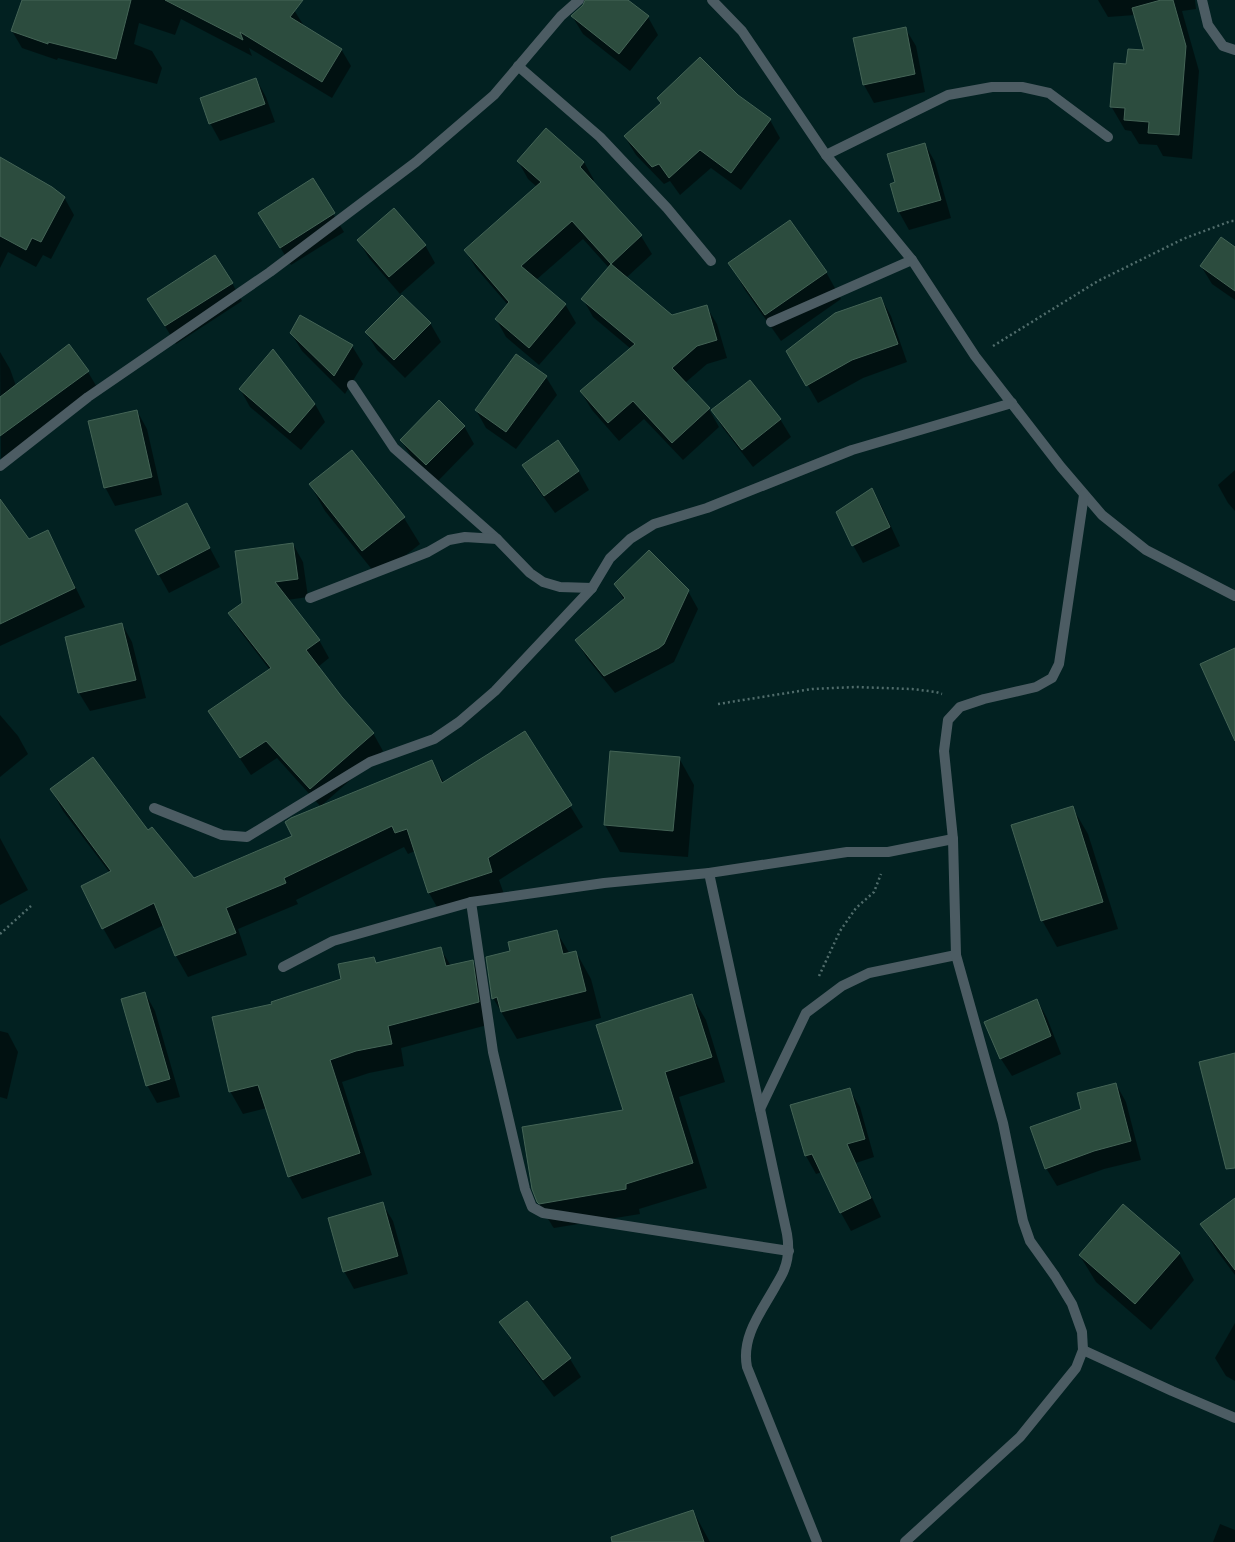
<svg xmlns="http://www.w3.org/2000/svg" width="1235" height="1542" font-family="'Asap Condensed',sans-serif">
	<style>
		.shadow { fill: #0007 }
		.building { fill: #2c4c3e; stroke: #446456 }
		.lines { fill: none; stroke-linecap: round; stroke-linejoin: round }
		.path { stroke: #516d6c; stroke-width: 2.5; stroke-dasharray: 2 3; stroke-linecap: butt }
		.street { stroke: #4c5c63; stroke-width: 10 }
	</style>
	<rect width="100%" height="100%" fill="#022121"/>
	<g class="shadow">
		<path d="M 108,0 L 281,0 L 294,10 L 304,26 L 341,49 L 351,66 L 332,98 L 249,48 L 252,56 L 181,19 L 175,35 L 139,23 L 134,44 L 152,51 L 162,68 L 157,84 L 58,58 L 57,60 L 22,48 L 12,31 Z"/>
		<path d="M 584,0 L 626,0 L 648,17 L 658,35 L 630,71 L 583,34 L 572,16 L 586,3 Z"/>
		<path d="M 1098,0 L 1195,0 L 1196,9 L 1182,11 L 1199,71 L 1192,159 L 1163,156 L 1157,145 L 1139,144 L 1131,131 L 1125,130 L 1111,106 L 1127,65 L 1146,51 L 1135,15 L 1108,17 Z"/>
		<path d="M 905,28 L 916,46 L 925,92 L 874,103 L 864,85 Z"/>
		<path d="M 256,79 L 266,97 L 275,122 L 220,141 L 210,123 Z"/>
		<path d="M 737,95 L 770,120 L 780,138 L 741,190 L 711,168 L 680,195 L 670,181 L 664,184 L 636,155 L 625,137 L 661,104 L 658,99 Z"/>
		<path d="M 925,144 L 935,162 L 951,218 L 909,230 L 899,212 L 891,184 L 896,183 Z"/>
		<path d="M 0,158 L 64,197 L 74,215 L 51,259 L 43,255 L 36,267 L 8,252 L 0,268 Z"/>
		<path d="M 518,161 L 584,162 L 594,180 L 592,182 L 641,236 L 652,254 L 626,278 L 672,316 L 706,306 L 717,324 L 727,358 L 707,364 L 685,383 L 709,409 L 719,427 L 683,460 L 644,419 L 619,441 L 592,410 L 581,392 L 631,349 L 593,317 L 583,299 L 609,268 L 583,239 L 536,280 L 565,304 L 576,323 L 539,365 L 506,337 L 496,319 L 508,305 L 476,268 L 465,250 L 537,187 L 528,179 Z"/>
		<path d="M 313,180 L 344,232 L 291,265 L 270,231 Z"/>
		<path d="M 358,240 L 425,245 L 435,263 L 400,294 L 369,258 Z"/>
		<path d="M 1235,249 L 1235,300 L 1212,284 L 1201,266 Z"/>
		<path d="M 730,263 L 826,272 L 841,299 L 781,341 L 745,290 Z"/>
		<path d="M 232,283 L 242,301 L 176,344 L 148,299 Z"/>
		<path d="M 881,298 L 891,316 L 907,362 L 863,378 L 818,403 L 788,351 Z"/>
		<path d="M 430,323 L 441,342 L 405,378 L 377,350 L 366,332 Z"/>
		<path d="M 291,333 L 352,346 L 363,364 L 345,394 L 302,351 Z"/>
		<path d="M 69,346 L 88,372 L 98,389 L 1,460 L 0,352 L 10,369 L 16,386 Z"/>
		<path d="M 546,377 L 557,395 L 516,449 L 486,428 L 476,410 Z"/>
		<path d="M 240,389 L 315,404 L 325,422 L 301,450 L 250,407 Z"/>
		<path d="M 712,410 L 780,419 L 791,437 L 753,467 L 723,428 Z"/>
		<path d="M 137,411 L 147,429 L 162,495 L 115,506 L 105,487 Z"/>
		<path d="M 464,426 L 474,444 L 437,482 L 412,458 L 401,440 Z"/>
		<path d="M 557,441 L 579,472 L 589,490 L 555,513 L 534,484 L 523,466 Z"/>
		<path d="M 1235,470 L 1235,511 L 1228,503 L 1218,485 Z"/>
		<path d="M 310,484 L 404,518 L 420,544 L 378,577 L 325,511 Z"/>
		<path d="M 872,489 L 882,507 L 900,546 L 863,563 L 853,545 Z"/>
		<path d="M 0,500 L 29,540 L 47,531 L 57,549 L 85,607 L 0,646 Z"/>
		<path d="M 187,505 L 220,567 L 169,593 L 159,575 Z"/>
		<path d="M 293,544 L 303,562 L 308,597 L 287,600 L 319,640 L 329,658 L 318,667 L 341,698 L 373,733 L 383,751 L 321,806 L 432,761 L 444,783 L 525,732 L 583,827 L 499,880 L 504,894 L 441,914 L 429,893 L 415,851 L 408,854 L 404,847 L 296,900 L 298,904 L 238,929 L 247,955 L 188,977 L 176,956 L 164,925 L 115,949 L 103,928 L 110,873 L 63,811 L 51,789 L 148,832 L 194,879 L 294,837 L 321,807 L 277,758 L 251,775 L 220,729 L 209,711 L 270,670 L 240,631 L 229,613 L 243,603 Z"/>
		<path d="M 615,585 L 688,591 L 698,609 L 674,662 L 615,693 L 587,658 L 576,640 L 624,600 Z"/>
		<path d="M 122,624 L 132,642 L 146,698 L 90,711 L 79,693 L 66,638 Z"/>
		<path d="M 0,715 L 18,736 L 28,754 L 0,777 Z"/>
		<path d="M 679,758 L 694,785 L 688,857 L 620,852 L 605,825 Z"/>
		<path d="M 1072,807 L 1088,834 L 1118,929 L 1057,947 L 1042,920 Z"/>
		<path d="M 0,838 L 28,890 L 0,905 Z"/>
		<path d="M 556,931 L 570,954 L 576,952 L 591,979 L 601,1018 L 517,1039 L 493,998 Z"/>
		<path d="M 440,948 L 451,966 L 472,961 L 485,983 L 491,1024 L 401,1048 L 404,1066 L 369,1073 L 342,1082 L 372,1175 L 302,1199 L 289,1176 L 267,1108 L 243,1114 L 230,1091 L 273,1005 L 342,979 L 374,958 L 377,964 Z"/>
		<path d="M 145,993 L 155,1011 L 180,1097 L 157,1103 L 147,1085 Z"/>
		<path d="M 691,995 L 706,1020 L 725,1082 L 679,1097 L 707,1188 L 639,1209 L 640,1214 L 554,1228 L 553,1227 L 538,1202 L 625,1111 Z"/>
		<path d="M 1037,1000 L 1047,1018 L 1061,1054 L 1012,1076 L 1001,1059 L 986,1022 Z"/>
		<path d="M 0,1031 L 8,1033 L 18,1052 L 7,1099 L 0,1097 Z"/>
		<path d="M 1116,1084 L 1126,1102 L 1141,1160 L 1104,1169 L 1057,1186 L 1046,1168 L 1082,1109 Z"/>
		<path d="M 849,1089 L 860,1107 L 874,1157 L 856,1163 L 881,1217 L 851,1231 L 841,1213 L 822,1172 L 816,1174 L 806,1156 L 791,1106 Z"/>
		<path d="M 1235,1199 L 1235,1275 L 1217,1251 L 1202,1225 Z"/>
		<path d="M 382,1203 L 393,1221 L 408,1274 L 354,1289 L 344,1271 Z"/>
		<path d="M 1179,1253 L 1194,1280 L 1151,1330 L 1096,1282 L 1080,1256 Z"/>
		<path d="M 527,1303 L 570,1359 L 581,1377 L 554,1397 L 511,1340 L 501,1322 Z"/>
		<path d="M 1235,1323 L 1235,1381 L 1226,1376 L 1215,1358 Z"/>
		<path d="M 693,1511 L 710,1542 L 640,1542 Z"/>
		<path d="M 1220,1524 L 1235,1530 L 1235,1542 L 1213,1542 Z"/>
	</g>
	<g class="building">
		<path d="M 22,0 L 131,0 L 116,59 L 48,42 L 48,44 L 11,31 Z"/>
		<path d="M 165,0 L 303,0 L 290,17 L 342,49 L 322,82 L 240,32 L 243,40 Z"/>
		<path d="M 585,0 L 628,0 L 649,16 L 619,54 L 571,16 L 583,5 Z"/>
		<path d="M 1161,0 L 1173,0 L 1186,46 L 1179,135 L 1148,133 L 1149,122 L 1124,120 L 1125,108 L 1110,107 L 1114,63 L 1126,64 L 1128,49 L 1144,50 L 1132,8 Z"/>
		<path d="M 906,27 L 915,74 L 863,85 L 853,38 Z"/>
		<path d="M 700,57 L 738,95 L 771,119 L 731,173 L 700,150 L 669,178 L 659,164 L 652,167 L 624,136 L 661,103 L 657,98 Z"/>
		<path d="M 256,78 L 265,104 L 209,124 L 200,98 Z"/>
		<path d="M 546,128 L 584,162 L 580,167 L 642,235 L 611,264 L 572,221 L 521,266 L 566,304 L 529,348 L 495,319 L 509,302 L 464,250 L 541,182 L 517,161 Z"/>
		<path d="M 925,143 L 941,200 L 898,212 L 890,184 L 895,182 L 887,154 Z"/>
		<path d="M 0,157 L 52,187 L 65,197 L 41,242 L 32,238 L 26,250 L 0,236 Z"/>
		<path d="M 313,178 L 335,213 L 280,248 L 258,213 Z"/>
		<path d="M 394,208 L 426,245 L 389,277 L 357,240 Z"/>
		<path d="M 790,220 L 827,272 L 765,315 L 728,263 Z"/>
		<path d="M 1221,237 L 1235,247 L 1235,291 L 1200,266 Z"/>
		<path d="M 215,255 L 233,283 L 165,326 L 147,299 Z"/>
		<path d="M 611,264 L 672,315 L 707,305 L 717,340 L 697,346 L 672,368 L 710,408 L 672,443 L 633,401 L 608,423 L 580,391 L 635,344 L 581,299 Z"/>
		<path d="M 402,295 L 431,323 L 394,360 L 365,332 Z"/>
		<path d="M 881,297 L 898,344 L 852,360 L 806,386 L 786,351 L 835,313 Z"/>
		<path d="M 300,315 L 353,345 L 334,376 L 290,333 Z"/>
		<path d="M 69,344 L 89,371 L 0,436 L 0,397 Z"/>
		<path d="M 273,349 L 315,404 L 290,433 L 239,389 Z"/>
		<path d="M 516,354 L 547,376 L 506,432 L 475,410 Z"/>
		<path d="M 750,380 L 781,419 L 742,450 L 711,410 Z"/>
		<path d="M 439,400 L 465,426 L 426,465 L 400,440 Z"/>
		<path d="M 137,410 L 152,477 L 104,488 L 88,421 Z"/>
		<path d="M 558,440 L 579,471 L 544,496 L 522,465 Z"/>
		<path d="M 352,450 L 405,517 L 362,551 L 309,484 Z"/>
		<path d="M 872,488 L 890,527 L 852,546 L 836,512 Z"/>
		<path d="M 0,499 L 29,539 L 48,530 L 75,588 L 0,624 Z"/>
		<path d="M 187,503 L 210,548 L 158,575 L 135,530 Z"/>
		<path d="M 293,543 L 298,579 L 275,582 L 320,640 L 306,650 L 342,697 L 374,733 L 310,789 L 266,741 L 240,758 L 208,711 L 271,668 L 228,613 L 242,603 L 235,551 Z"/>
		<path d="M 649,550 L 689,590 L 664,644 L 659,648 L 604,676 L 575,640 L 625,598 L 614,584 Z"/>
		<path d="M 122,623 L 136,680 L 78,693 L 65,637 Z"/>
		<path d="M 1235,648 L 1235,741 L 1200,664 Z"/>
		<path d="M 525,731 L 572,805 L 488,858 L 492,872 L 428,893 L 407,829 L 395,833 L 392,826 L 284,878 L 286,883 L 226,908 L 236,933 L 175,956 L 154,903 L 102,929 L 81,886 L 111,871 L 50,789 L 93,757 L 148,830 L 152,827 L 194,878 L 292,836 L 285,822 L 291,818 L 432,760 L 442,783 Z"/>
		<path d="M 610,751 L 680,757 L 673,831 L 604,825 Z"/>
		<path d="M 1073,806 L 1103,902 L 1041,921 L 1011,825 Z"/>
		<path d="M 557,930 L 563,954 L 576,951 L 586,991 L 501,1012 L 497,997 L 492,999 L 486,957 L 510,951 L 508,942 Z"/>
		<path d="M 441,947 L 446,966 L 473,960 L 479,1002 L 388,1026 L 392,1044 L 356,1051 L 330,1060 L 360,1153 L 288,1177 L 258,1085 L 229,1092 L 212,1017 L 272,1004 L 271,1002 L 341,979 L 338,964 L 374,957 L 376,963 Z"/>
		<path d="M 145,992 L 170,1079 L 146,1086 L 121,999 Z"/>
		<path d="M 692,994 L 712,1057 L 665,1072 L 693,1163 L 626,1184 L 626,1189 L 539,1204 L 537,1202 L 532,1189 L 522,1127 L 623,1110 L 596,1025 Z"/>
		<path d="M 1037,999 L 1051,1036 L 1000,1059 L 984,1022 Z"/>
		<path d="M 1235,1053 L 1235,1168 L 1226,1169 L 1199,1062 Z"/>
		<path d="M 1116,1083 L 1131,1141 L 1094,1151 L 1045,1169 L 1030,1127 L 1081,1109 L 1077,1093 Z"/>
		<path d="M 850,1088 L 865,1139 L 847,1144 L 871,1198 L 840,1213 L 812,1154 L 805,1156 L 790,1105 Z"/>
		<path d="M 1235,1198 L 1235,1270 L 1200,1224 Z"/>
		<path d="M 383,1202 L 398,1256 L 343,1272 L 328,1218 Z"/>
		<path d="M 1123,1204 L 1180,1253 L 1135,1304 L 1079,1255 Z"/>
		<path d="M 527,1301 L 571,1358 L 543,1380 L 499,1322 Z"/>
		<path d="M 693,1510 L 704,1542 L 612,1542 L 611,1537 Z"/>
	</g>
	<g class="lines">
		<g class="path">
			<path d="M 993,346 L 1098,281 L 1183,239 L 1231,221 L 1235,221"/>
			<path d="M 718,704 L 812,689 L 856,687 L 912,689 L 936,692 L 942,694"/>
			<path d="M 0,934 L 31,906"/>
			<path d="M 819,976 L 840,931 L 856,908 L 874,892 L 881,874"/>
		</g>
		<g class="street">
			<path d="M 712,0 L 742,31 L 826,155 L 912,260 L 975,356 L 1061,467 L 1102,515 L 1146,550 L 1235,596"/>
			<path d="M 1202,0 L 1208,25 L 1223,46 L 1235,50"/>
			<path d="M 518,66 L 600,137 L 667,208 L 711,261"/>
			<path d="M 826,155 L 948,95 L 992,87 L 1022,87 L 1049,93 L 1108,137"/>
			<path d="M 771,322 L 912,260"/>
			<path d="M 352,385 L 394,448 L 497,539 L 530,573 L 543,582 L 560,587 L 592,588"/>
			<path d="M 0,466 L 88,397 L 270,272 L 416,162 L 494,95 L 561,16 L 579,0"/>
			<path d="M 310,598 L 428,552 L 449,540 L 465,537 L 497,539"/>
			<path d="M 154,808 L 222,835 L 247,837 L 370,762 L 434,739 L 459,722 L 495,691 L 592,588 L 610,558 L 630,539 L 654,524 L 707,508 L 852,450 L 1012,403"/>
			<path d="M 709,873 L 787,1234 C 789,1246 789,1258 784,1270 C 782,1276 778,1281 775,1287 C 761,1312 741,1337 747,1367 L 817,1542"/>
			<path d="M 471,902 L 493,1052 L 525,1189 L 532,1207 L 543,1213 L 789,1251"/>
			<path d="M 283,967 L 333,941 L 471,902 L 604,883 L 709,873 L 847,852 L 888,852 L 953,839"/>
			<path d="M 760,1109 L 806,1013 L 842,986 L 869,973 L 956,955"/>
			<path d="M 1083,1350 L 1172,1391 L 1235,1418"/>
			<path d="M 905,1542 L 1020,1437 L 1076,1368 L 1083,1350 L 1082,1332 L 1072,1304 L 1055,1276 L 1030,1241 L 1023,1221 L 1003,1123 L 956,955 L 953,839 L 944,751 L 948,720 L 960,707 L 984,699 L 1036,687 L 1052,678 L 1059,664 L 1084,495"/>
		</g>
	</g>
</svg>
